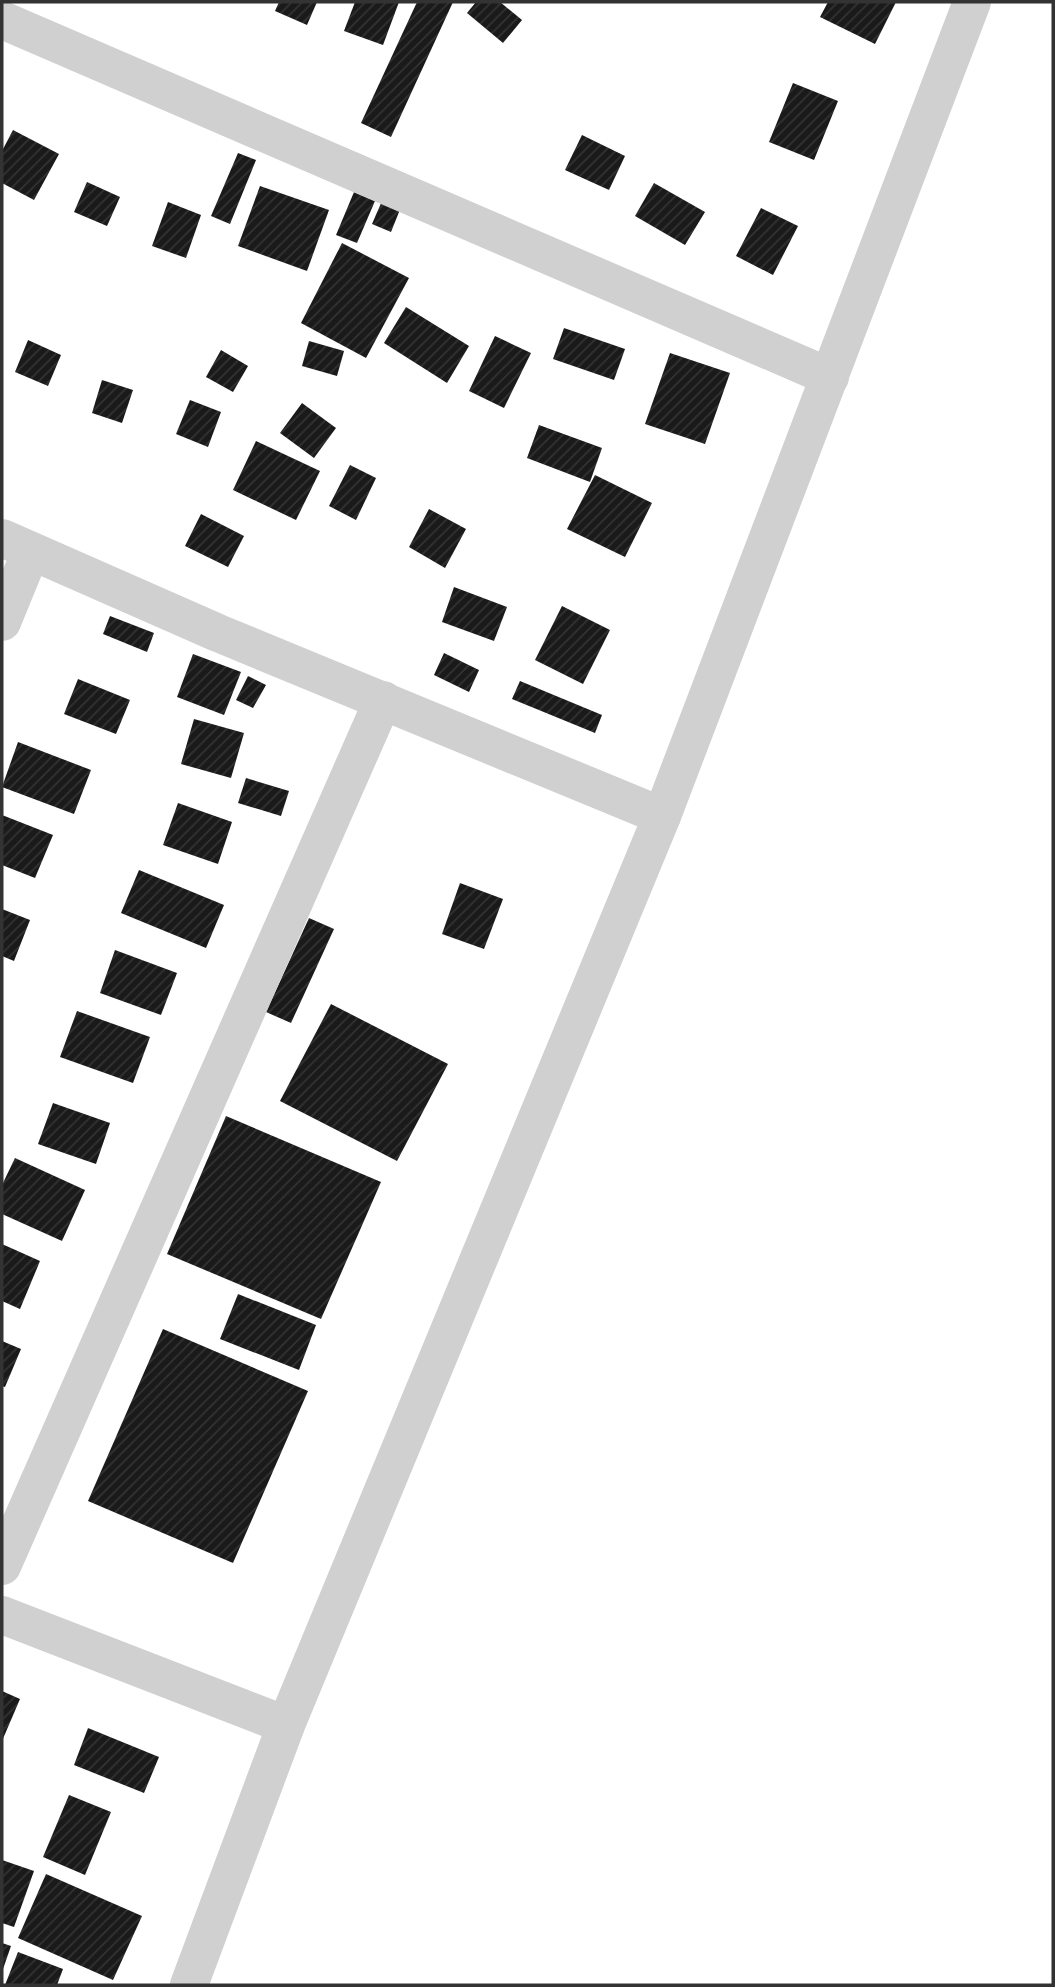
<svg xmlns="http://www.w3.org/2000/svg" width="1055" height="1987" font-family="'Asap Condensed',sans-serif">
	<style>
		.building { fill: url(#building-hatch) }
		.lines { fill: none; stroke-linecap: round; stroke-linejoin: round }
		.minor { stroke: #d0d0d0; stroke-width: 38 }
	</style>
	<defs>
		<pattern id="building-hatch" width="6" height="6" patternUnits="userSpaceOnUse" patternTransform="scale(1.75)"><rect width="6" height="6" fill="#1a1a1a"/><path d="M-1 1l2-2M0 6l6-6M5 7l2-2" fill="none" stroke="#333"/></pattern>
	</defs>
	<rect width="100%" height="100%" fill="#fff"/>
	<g class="building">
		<path d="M 279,2 L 317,2 L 307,25 L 275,11 Z"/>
		<path d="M 355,2 L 399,2 L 383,45 L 344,31 Z"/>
		<path d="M 417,2 L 453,2 L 391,137 L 361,123 Z"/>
		<path d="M 476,2 L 500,2 L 522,20 L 503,43 L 467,13 Z"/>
		<path d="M 828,2 L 896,2 L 875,44 L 820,17 Z"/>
		<path d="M 793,83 L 838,101 L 814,160 L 769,142 Z"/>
		<path d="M 13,130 L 59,154 L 34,200 L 2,183 L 2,151 Z"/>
		<path d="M 582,135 L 625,156 L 609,190 L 565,170 Z"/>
		<path d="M 238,153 L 256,160 L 230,224 L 211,216 Z"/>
		<path d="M 87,182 L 120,197 L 107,226 L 74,212 Z"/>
		<path d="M 654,183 L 705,212 L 685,245 L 635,216 Z"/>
		<path d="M 260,186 L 329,210 L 307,271 L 238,246 Z"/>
		<path d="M 354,192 L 375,201 L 357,243 L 336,235 Z"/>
		<path d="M 385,194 L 403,202 L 391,232 L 372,224 Z"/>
		<path d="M 168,202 L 201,215 L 186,258 L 152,246 Z"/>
		<path d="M 761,208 L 798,226 L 773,275 L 736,256 Z"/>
		<path d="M 342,243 L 409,278 L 366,358 L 301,323 Z"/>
		<path d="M 406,307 L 469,346 L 447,383 L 384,343 Z"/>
		<path d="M 564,328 L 625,349 L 614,380 L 553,359 Z"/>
		<path d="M 495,336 L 531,353 L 504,408 L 469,391 Z"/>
		<path d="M 28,340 L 61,355 L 48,386 L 15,372 Z"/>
		<path d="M 309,341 L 344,351 L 337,376 L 302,366 Z"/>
		<path d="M 221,350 L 248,366 L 233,392 L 206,377 Z"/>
		<path d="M 670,353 L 730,373 L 705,444 L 645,424 Z"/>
		<path d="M 102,380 L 133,390 L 122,423 L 92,413 Z"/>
		<path d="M 190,400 L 221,412 L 208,447 L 176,434 Z"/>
		<path d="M 302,403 L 336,428 L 314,458 L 280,433 Z"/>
		<path d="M 539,425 L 602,448 L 590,482 L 527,458 Z"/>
		<path d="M 256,441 L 320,471 L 296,520 L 233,490 Z"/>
		<path d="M 350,465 L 376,478 L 356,520 L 329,506 Z"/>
		<path d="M 595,475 L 652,503 L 625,557 L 567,529 Z"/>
		<path d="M 429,509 L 466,529 L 445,568 L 409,547 Z"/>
		<path d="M 201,514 L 244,536 L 228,567 L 185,546 Z"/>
		<path d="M 454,587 L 507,607 L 494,641 L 442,622 Z"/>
		<path d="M 562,606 L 610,630 L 583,684 L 535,660 Z"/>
		<path d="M 110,616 L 154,633 L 147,652 L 103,634 Z"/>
		<path d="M 444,653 L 479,670 L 469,692 L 434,675 Z"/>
		<path d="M 193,654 L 241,672 L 224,715 L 177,697 Z"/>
		<path d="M 248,676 L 266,685 L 253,708 L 236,700 Z"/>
		<path d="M 78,679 L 130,700 L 116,734 L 64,714 Z"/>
		<path d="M 520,681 L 602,715 L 595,733 L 512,699 Z"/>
		<path d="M 194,719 L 244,733 L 231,778 L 181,764 Z"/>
		<path d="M 18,742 L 91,770 L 74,814 L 2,787 Z"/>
		<path d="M 246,778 L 289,791 L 281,816 L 238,803 Z"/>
		<path d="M 178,803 L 232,822 L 218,864 L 163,845 Z"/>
		<path d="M 2,815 L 53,835 L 35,878 L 2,865 Z"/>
		<path d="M 139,870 L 224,905 L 206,948 L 121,913 Z"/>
		<path d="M 460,883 L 503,899 L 484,949 L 442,934 Z"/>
		<path d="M 2,909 L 30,920 L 14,961 L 2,956 Z"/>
		<path d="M 309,918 L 334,929 L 291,1023 L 266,1012 Z"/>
		<path d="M 115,950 L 177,973 L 161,1015 L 100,993 Z"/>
		<path d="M 331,1004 L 448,1064 L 397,1161 L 280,1101 Z"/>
		<path d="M 77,1011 L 150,1037 L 133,1083 L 60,1057 Z"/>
		<path d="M 53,1103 L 110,1123 L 96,1164 L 38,1144 Z"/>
		<path d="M 226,1116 L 381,1182 L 321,1319 L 167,1254 Z"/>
		<path d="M 15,1158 L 85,1190 L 62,1241 L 2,1214 L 2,1185 Z"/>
		<path d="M 2,1244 L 40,1261 L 20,1309 L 2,1301 Z"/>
		<path d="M 238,1294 L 316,1325 L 299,1370 L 220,1339 Z"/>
		<path d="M 163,1329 L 308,1391 L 233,1563 L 88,1501 Z"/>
		<path d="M 2,1341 L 21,1349 L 5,1387 L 2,1386 Z"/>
		<path d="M 2,1691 L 20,1699 L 2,1741 Z"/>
		<path d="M 88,1728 L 159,1757 L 144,1793 L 74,1765 Z"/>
		<path d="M 69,1795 L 111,1812 L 85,1875 L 43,1857 Z"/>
		<path d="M 2,1860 L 34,1871 L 14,1927 L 2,1923 Z"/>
		<path d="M 46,1874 L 142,1916 L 113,1980 L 18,1938 Z"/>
		<path d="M 2,1943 L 11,1946 L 2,1972 Z"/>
		<path d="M 18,1952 L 63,1969 L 57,1985 L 5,1985 Z"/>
	</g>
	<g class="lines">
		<g class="minor">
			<path d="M 2,20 L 830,377"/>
			<path d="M 2,538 L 218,633 L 662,816"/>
			<path d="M 2,622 L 31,551"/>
			<path d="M 2,1566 L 383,700"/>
			<path d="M 2,1615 L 286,1725"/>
			<path d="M 189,1985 L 286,1725 L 662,816 L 972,2"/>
		</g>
	</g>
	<rect width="1055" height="1987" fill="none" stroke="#333333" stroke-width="7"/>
</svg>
